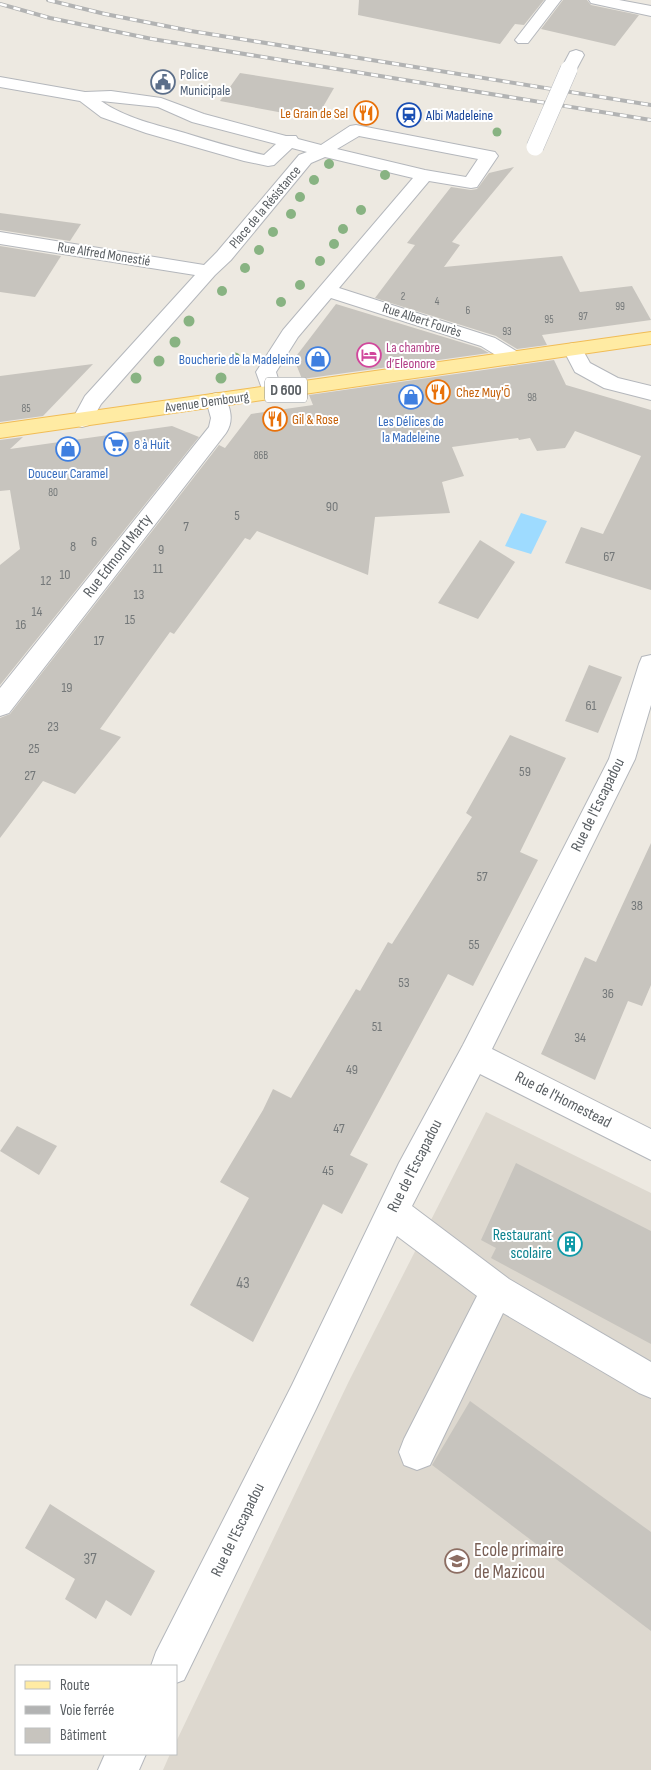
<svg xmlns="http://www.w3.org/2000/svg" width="651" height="1770" font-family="'Sofia Sans Condensed',sans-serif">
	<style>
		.education { fill: #ddd8cf }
		.water { fill: #9edbff }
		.building { fill: #c7c4be }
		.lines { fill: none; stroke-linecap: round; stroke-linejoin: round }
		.minor-casing { stroke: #b4b7bc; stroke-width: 2 }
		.major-casing { stroke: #f1bc55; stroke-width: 2 }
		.minor { fill: #fff; fill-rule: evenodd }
		.major { fill: #ffeba3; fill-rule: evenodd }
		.rail-casing { stroke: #b2b3b3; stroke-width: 4 }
		.rail { stroke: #fff; stroke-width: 2.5; stroke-dasharray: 7; stroke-linecap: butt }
		.minor-bridge-casing { stroke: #b4b7bc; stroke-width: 18; stroke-linecap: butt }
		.minor-bridge { stroke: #fff; stroke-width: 17 }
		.tree { fill: #88b382 }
		.labels { text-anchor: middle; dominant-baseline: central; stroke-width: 4; stroke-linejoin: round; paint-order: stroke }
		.far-number-label { font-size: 11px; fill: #747879 }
		.far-service-label { font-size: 14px; fill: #4e5e75; stroke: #fff; text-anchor: start }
		.far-food-label { font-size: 14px; fill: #c56008; stroke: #fff; text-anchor: start }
		.far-transit-label { font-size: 14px; fill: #164399; stroke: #fff; text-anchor: start }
		.far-street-label { font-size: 14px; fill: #595e62; stroke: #fff }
		.far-hotel-label { font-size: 14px; fill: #b23c85; stroke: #fff; text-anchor: start }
		.far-shop-label { font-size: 14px; fill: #366cbe; stroke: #fff }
		.number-label { font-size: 14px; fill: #747879 }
		.shield { fill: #fff; stroke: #8b8e91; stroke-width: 1 }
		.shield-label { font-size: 15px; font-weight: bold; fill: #595e62 }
		.street-label { font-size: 16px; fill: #595e62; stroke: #fff }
		.culture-label { font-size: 16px; fill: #0d838f; stroke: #fff; text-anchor: end }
		.near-number-label { font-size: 16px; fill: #747879 }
		.near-education-label { font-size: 19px; fill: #785e54; stroke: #fff; text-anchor: start }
	</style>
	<rect width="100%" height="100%" fill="#ede9e1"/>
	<path class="education" d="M 486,1112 L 651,1193 L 651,1770 L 163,1770 L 170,1754 L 176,1754 L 176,1742 L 349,1381 Z"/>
	<path class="water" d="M 521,513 L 547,521 L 531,554 L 505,546 Z"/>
	<g class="building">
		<path d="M 359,0 L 544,0 L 524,25 L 515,24 L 500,44 L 358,15 Z"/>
		<path d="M 563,0 L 587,0 L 591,5 L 639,15 L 615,46 L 541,29 Z"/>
		<path d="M 240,73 L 334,88 L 316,119 L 220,101 Z"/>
		<path d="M 514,167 L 452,242 L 460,245 L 444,267 L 562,256 L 580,292 L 632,286 L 651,320 L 542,335 L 547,345 L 517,349 L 496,336 L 375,298 L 415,245 L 407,243 L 451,187 L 471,190 L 477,189 L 489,173 Z"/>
		<path d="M 0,213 L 81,224 L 70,241 L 0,230 Z"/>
		<path d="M 0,246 L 61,256 L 35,297 L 0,292 Z"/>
		<path d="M 336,304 L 480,348 L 489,353 L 302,379 L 294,359 Z"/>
		<path d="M 554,360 L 566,385 L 651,410 L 651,590 L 565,563 L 581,527 L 603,534 L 641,456 L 575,431 L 565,448 L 537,451 L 530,438 L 519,440 L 518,438 L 452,447 L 464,476 L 442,482 L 450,513 L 375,517 L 368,575 L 257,531 L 250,540 L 245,538 L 174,634 L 170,632 L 100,729 L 121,737 L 75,794 L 43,781 L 0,838 L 0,718 L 10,714 L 219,445 L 225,448 L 251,414 L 313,405 L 309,395 Z"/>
		<path d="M 93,364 L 43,416 L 0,422 L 0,376 Z"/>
		<path d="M 172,426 L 199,437 L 0,685 L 0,565 L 20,549 L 10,490 L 0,491 L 0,440 L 23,437 L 10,449 Z"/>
		<path d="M 480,540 L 515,562 L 478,619 L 438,603 Z"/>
		<path d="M 589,665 L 622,677 L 598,733 L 565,721 Z"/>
		<path d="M 510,735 L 566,758 L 520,852 L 538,860 L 473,986 L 448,974 L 350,1155 L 368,1164 L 342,1214 L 323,1204 L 253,1342 L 190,1305 L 249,1198 L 220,1182 L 263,1110 L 273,1089 L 291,1098 L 356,989 L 360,991 L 388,942 L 392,944 L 472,817 L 466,813 Z"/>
		<path d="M 651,843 L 651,985 L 642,1006 L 628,1001 L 595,1080 L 541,1054 L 585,957 L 596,962 Z"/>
		<path d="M 17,1126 L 57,1146 L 39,1175 L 0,1151 Z"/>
		<path d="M 516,1163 L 651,1231 L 651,1344 L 491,1258 L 496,1248 L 481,1240 Z"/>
		<path d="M 470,1401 L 651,1532 L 651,1631 L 432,1465 Z"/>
		<path d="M 50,1504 L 155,1571 L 131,1616 L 106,1600 L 96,1619 L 65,1599 L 75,1579 L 25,1548 Z"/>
	</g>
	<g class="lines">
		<g class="minor-casing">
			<g id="minor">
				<path d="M 546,0 L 561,0 L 528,43 L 518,43 L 515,40 Z"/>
				<path d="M 589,0 L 619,0 L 651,6 L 651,16 L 591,3 Z"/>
				<path d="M 576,50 L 582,52 L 584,55 L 575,72 L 563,72 L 561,69 L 570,52 Z"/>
				<path d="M 0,77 L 85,92 L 111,91 L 161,98 L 204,114 L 286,136 L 296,136 L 298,139 L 321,145 L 350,126 L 356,125 L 495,152 L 498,156 L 477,187 L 471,188 L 429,181 L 339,288 L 495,338 L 521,354 L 524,358 L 521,362 L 514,364 L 507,362 L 481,346 L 331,298 L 298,337 L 276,372 L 282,392 L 279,397 L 272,399 L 265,397 L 256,372 L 283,330 L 413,178 L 325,157 L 311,163 L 231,260 L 215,275 L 101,404 L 89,425 L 82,427 L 75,425 L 72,420 L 85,396 L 195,275 L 0,244 L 0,232 L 204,265 L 217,252 L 299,155 L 307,152 L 292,148 L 274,165 L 268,166 L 244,161 L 146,133 L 101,117 L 80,101 L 0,87 ZM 101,101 L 158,107 L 192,122 L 276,144 L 264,155 C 237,149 211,141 185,133 C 157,125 125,118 101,101 ZM 359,136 L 478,159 L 466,177 L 425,170 L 337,149 Z"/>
				<path d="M 573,343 L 580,345 L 590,363 L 618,378 L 651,386 L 651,400 L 604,388 L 575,372 L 563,349 L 566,345 Z"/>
				<path d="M 216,393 L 223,395 C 231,407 234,421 226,433 L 9,713 L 0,716 L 0,688 L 209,427 L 211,418 L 206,400 L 209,395 Z"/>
				<path d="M 651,655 L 651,705 L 635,759 L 492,1049 L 651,1129 L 651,1160 L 480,1074 L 412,1206 L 509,1279 L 651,1362 L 651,1398 L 639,1393 L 503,1313 L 430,1465 L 417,1470 L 404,1465 L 399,1452 L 404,1439 L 477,1296 L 397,1236 L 316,1409 L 184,1680 L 176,1683 L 176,1666 L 151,1666 L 156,1652 L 292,1385 L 399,1163 L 463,1045 L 609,759 L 639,664 L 642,657 Z"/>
				<path d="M 105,1754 L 146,1754 L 139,1770 L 98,1770 Z"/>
			</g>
		</g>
		<g class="major-casing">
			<path id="major" d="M 651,332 L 651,344 L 0,438 L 0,424 Z"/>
		</g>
		<use href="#minor" class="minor"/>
		<use href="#major" class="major"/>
		<g class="rail-casing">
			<g id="rail">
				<path d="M 48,0 L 105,14 L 191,31 L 651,105"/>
				<path d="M 0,4 L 50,18 L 152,39 L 651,120"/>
			</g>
		</g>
		<use href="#rail" class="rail"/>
		<g class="minor-bridge-casing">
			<path id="minor-bridge" d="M 535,147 L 569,69"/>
		</g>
		<use href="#minor-bridge" class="minor-bridge"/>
	</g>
	<g class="tree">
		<circle cx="497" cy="132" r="4.5"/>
		<circle cx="329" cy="164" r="5"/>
		<circle cx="385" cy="175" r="5"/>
		<circle cx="314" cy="180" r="5"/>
		<circle cx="300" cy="197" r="5"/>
		<circle cx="361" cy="210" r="5"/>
		<circle cx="291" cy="214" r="5"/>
		<circle cx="343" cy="229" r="5"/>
		<circle cx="273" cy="232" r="5"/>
		<circle cx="334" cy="244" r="5"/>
		<circle cx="259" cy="250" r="5"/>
		<circle cx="320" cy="261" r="5"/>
		<circle cx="245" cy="268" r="5"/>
		<circle cx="300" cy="285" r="5"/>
		<circle cx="222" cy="291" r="5"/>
		<circle cx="281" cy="302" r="5"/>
		<circle cx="189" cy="321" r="5.5"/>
		<circle cx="175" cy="342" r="5.5"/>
		<circle cx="235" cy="358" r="5.5"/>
		<circle cx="159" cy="361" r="5.5"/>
		<circle cx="136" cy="378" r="5.5"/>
		<circle cx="221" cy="378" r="5.5"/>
	</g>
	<defs>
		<g id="civic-ring" transform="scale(1.25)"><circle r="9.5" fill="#fff" stroke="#5c6f8a" stroke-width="1.5"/><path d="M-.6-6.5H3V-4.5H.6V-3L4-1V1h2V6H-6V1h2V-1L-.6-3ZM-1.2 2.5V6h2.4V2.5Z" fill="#5c6f8a"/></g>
		<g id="restaurant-ring" transform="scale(1.25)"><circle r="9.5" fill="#fff" stroke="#e8710a" stroke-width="1.5"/><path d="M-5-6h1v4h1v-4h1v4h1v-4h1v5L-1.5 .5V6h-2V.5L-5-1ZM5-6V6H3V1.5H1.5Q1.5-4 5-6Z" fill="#e8710a"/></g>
		<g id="station-ring" transform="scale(1.25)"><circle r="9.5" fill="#fff" stroke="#1a4fb4" stroke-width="1.5"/><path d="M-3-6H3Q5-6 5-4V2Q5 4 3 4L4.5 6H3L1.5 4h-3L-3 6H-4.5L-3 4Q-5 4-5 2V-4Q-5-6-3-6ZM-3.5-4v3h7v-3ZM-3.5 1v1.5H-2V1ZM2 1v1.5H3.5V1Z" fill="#1a4fb4"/></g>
		<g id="hotel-ring" transform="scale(1.25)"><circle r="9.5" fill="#fff" stroke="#d1479c" stroke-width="1.5"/><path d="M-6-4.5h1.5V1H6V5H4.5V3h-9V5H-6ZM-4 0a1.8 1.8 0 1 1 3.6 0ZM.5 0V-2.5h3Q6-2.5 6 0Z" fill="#d1479c"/></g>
		<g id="shop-ring" transform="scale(1.25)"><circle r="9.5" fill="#fff" stroke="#3f7fe0" stroke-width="1.5"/><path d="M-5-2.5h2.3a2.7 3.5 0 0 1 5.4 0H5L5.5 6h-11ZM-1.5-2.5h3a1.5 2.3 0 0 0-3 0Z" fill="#3f7fe0"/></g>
		<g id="supermarket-ring" transform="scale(1.25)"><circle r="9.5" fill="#fff" stroke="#3f7fe0" stroke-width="1.5"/><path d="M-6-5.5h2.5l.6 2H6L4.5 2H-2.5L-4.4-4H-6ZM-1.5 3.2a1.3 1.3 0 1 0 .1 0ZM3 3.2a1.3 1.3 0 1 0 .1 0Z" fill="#3f7fe0"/></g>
		<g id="building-ring" transform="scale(1.25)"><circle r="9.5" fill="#fff" stroke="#0f9aa8" stroke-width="1.5"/><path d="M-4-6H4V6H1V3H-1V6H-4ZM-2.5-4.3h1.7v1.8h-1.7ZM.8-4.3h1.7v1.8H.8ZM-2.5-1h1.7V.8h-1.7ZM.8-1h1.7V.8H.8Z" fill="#0f9aa8"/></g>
		<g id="school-ring" transform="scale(1.25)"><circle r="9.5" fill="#fff" stroke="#8d6e63" stroke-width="1.5"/><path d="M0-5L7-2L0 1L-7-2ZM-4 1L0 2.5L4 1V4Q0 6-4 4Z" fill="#8d6e63"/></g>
	</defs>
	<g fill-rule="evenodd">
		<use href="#civic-ring" x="163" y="82"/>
		<use href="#restaurant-ring" x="366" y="113"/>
		<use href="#station-ring" x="409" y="115"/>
		<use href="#hotel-ring" x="369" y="355"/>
		<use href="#shop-ring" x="318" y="359"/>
		<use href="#restaurant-ring" x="438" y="392"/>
		<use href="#shop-ring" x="411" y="397"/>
		<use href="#restaurant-ring" x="275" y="419"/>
		<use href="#supermarket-ring" x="116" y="444"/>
		<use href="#shop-ring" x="68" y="449"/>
		<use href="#building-ring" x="570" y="1244"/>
		<use href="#school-ring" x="457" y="1561"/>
	</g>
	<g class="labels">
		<g class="far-number-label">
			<text x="403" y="296">2</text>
			<text x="437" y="301">4</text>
			<text x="620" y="306">99</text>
			<text x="468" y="310">6</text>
			<text x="583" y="316">97</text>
			<text x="549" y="319">95</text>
			<text x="507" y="331">93</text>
			<text x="532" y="397">98</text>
			<text x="26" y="408">85</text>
			<text x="261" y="455">86B</text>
			<text x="53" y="492">80</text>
		</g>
		<g class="far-service-label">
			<text x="180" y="74">Police<tspan x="180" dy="16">Municipale</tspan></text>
		</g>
		<g class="far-food-label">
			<text x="348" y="113" text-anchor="end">Le Grain de Sel</text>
			<text x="456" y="392">Chez Muy'Ö</text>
			<text x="292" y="419">Gil &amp; Rose</text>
		</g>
		<g class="far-transit-label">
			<text x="426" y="115">Albi Madeleine</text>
		</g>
		<g class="far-street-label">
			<text transform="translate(265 207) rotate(-50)">Place de la Résistance</text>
			<text transform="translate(104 254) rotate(9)">Rue Alfred Monestié</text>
			<text transform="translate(422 320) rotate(18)">Rue Albert Fourès</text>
			<text transform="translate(207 402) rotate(-8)">Avenue Dembourg</text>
		</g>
		<g class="far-hotel-label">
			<text x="386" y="347">La chambre<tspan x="386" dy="16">d’Eleonore</tspan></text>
		</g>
		<g class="far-shop-label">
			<text x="300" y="359" text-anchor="end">Boucherie de la Madeleine</text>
			<text x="411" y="421">Les Délices de<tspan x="411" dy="16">la Madeleine</tspan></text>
			<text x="134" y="444" text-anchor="start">8 à Huit</text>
			<text x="68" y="473">Douceur Caramel</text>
		</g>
		<g class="number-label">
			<text x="332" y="506">90</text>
			<text x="237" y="515">5</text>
			<text x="186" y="526">7</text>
			<text x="94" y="541">6</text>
			<text x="73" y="546">8</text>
			<text x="161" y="549">9</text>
			<text x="609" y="556">67</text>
			<text x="158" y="568">11</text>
			<text x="65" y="574">10</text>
			<text x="46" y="580">12</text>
			<text x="139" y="594">13</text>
			<text x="37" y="611">14</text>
			<text x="130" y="619">15</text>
			<text x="21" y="624">16</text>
			<text x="99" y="640">17</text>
			<text x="67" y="687">19</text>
			<text x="591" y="705">61</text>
			<text x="53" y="726">23</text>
			<text x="34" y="748">25</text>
			<text x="525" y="771">59</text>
			<text x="30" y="775">27</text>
			<text x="482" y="876">57</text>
			<text x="637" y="905">38</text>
			<text x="474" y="944">55</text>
			<text x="404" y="982">53</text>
			<text x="608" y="993">36</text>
			<text x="377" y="1026">51</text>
			<text x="580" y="1037">34</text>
			<text x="352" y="1069">49</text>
			<text x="339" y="1128">47</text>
			<text x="328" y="1170">45</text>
		</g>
		<rect class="shield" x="265" y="377.5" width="42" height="25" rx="4"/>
		<g class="shield-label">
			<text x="286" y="390">D 600</text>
		</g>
		<g class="street-label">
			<text transform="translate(118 556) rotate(-52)">Rue Edmond Marty</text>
			<text transform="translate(598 805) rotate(-64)">Rue de l'Escapadou</text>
			<text transform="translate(563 1100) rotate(27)">Rue de l'Homestead</text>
			<text transform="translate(415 1166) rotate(-63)">Rue de l'Escapadou</text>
			<text transform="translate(238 1530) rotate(-64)">Rue de l'Escapadou</text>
		</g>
		<g class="culture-label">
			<text x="552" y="1235">Restaurant<tspan x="552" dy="18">scolaire</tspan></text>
		</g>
		<g class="near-number-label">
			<text x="243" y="1283">43</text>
			<text x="90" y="1559">37</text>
		</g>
		<g class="near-education-label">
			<text x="474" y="1550">Ecole primaire<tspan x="474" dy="22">de Mazicou</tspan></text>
		</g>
	</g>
	<rect x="15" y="1665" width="162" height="90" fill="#ffffff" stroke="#bdbfc0"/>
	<rect x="25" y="1681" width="25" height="8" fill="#ffeba3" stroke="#bdbfc0"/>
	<text x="60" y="1690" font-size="15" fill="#595e62">Route</text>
	<rect x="25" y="1706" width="25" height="8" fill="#b2b3b3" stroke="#bdbfc0"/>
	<text x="60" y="1715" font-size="15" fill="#595e62">Voie ferrée</text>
	<rect x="25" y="1728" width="25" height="15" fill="#c7c4be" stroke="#bdbfc0"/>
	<text x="60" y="1740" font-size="15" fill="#595e62">Bâtiment</text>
</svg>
